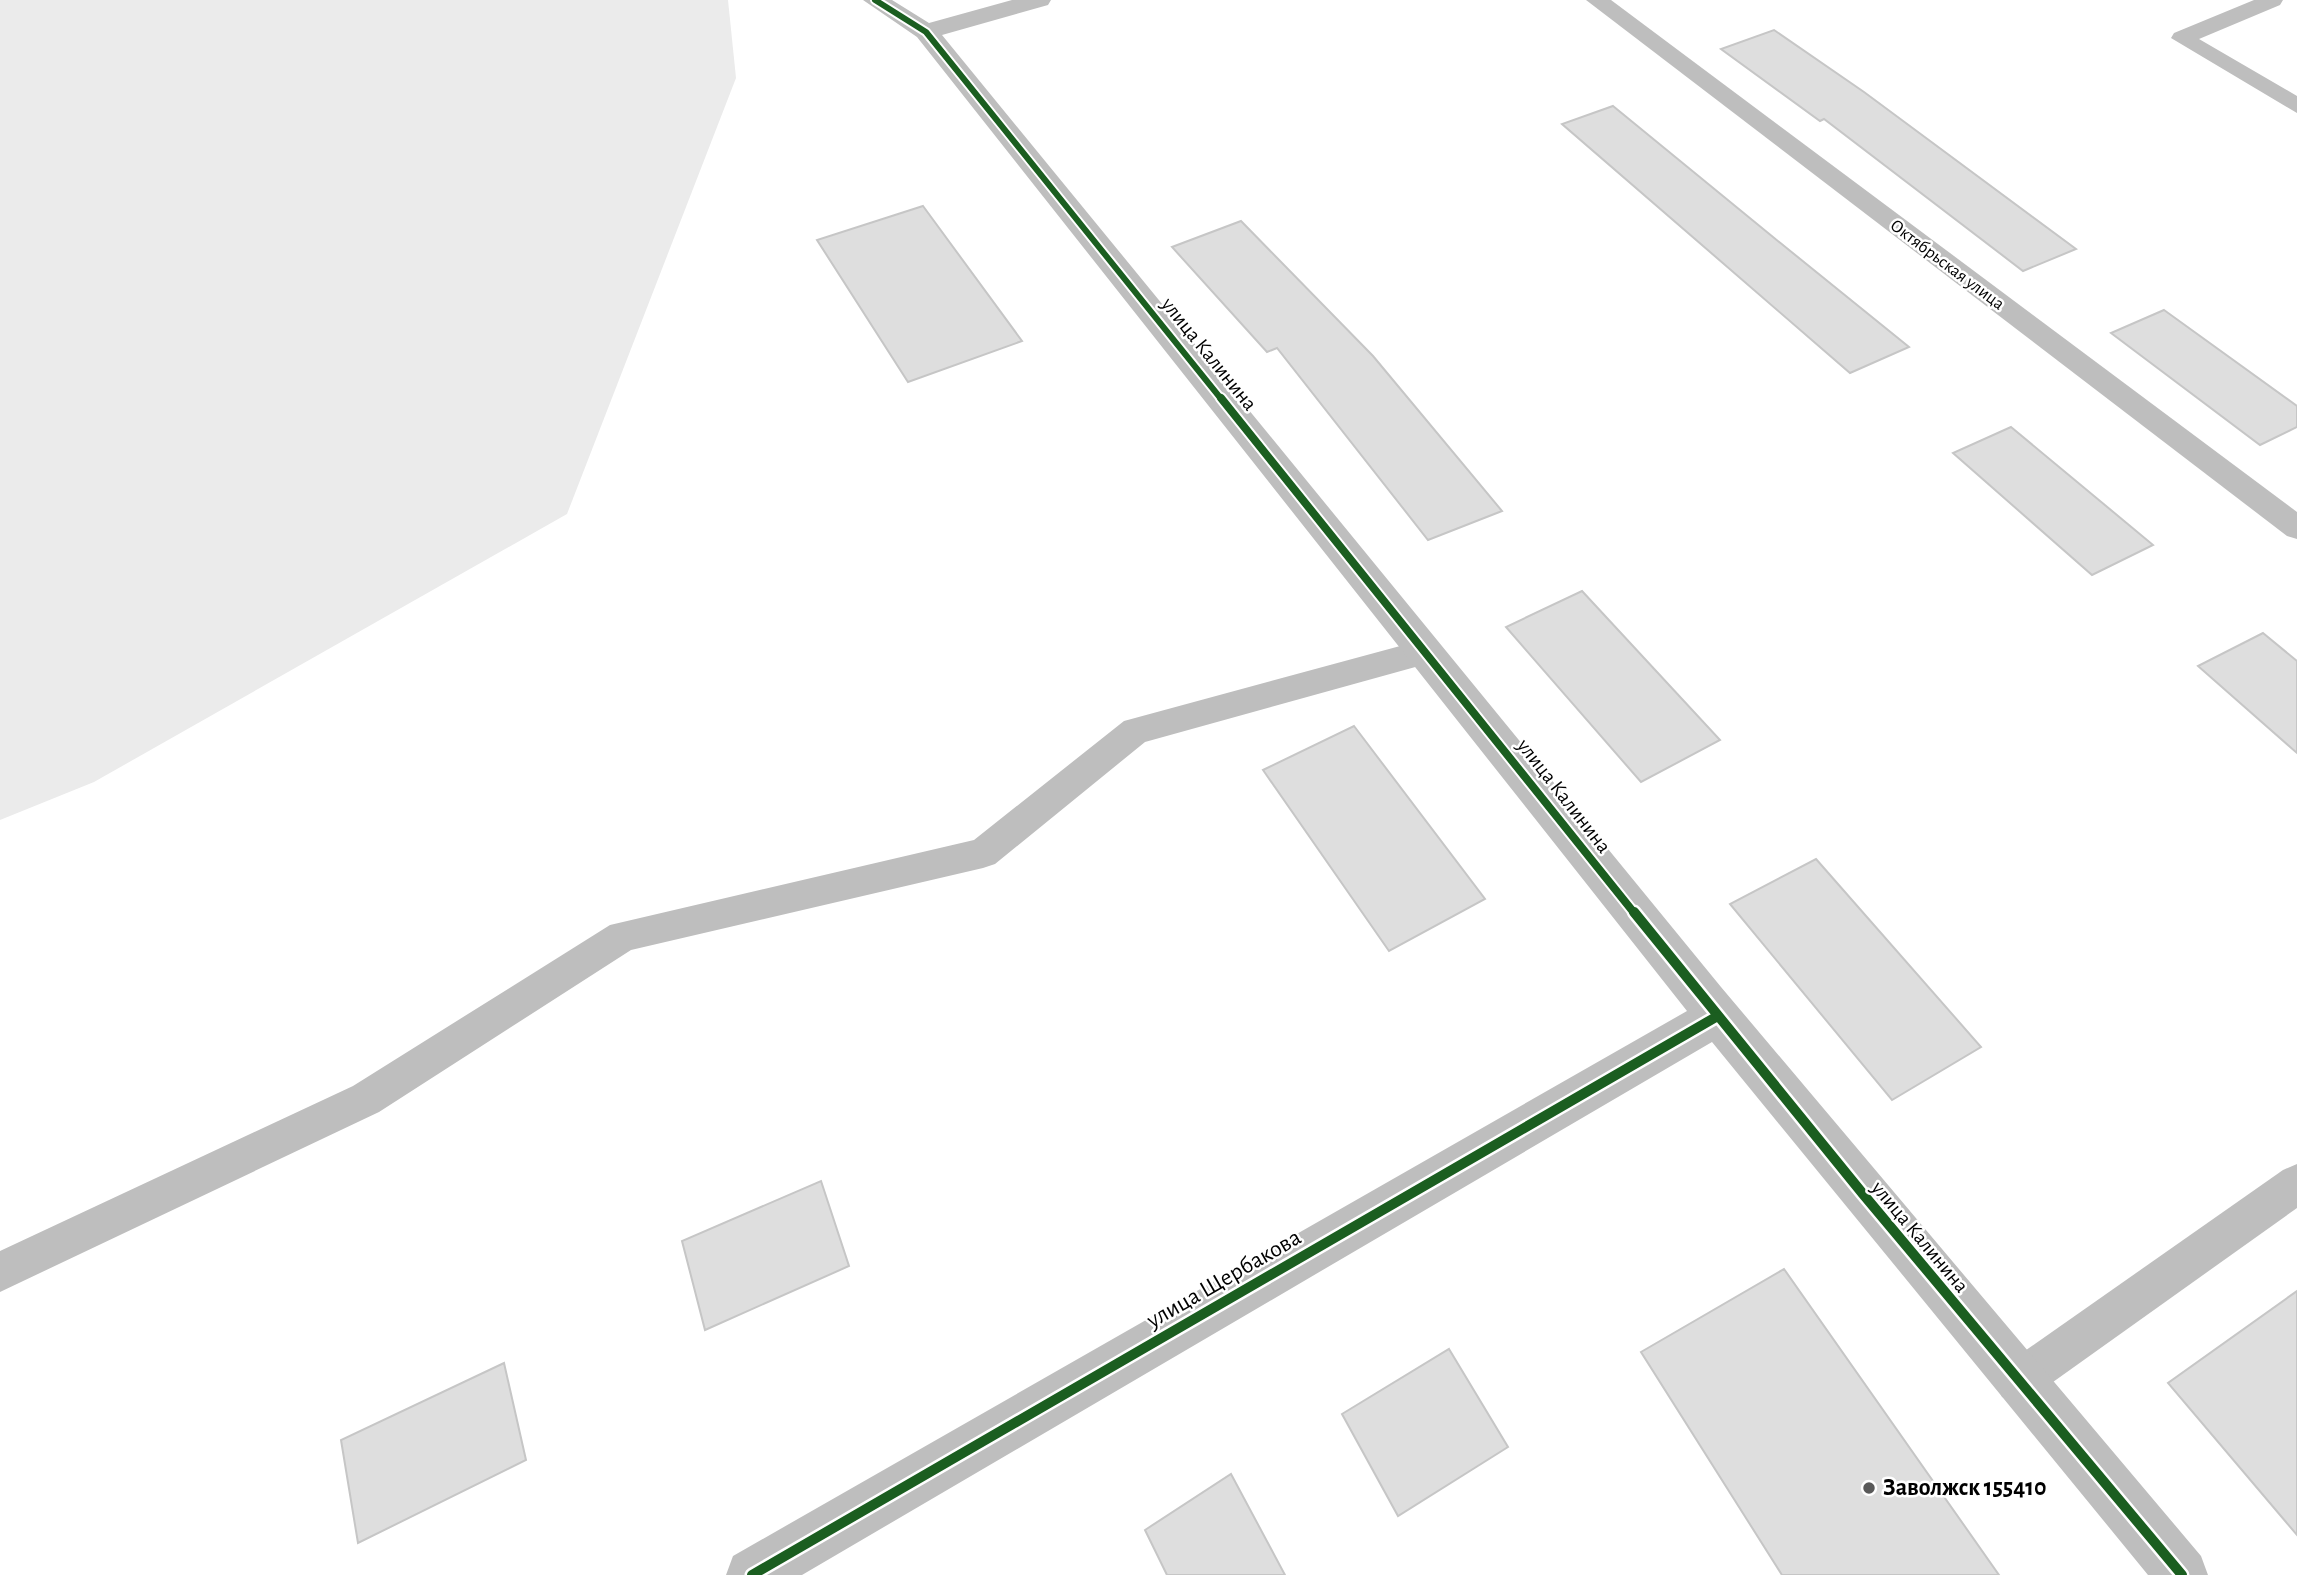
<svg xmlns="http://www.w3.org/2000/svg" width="2297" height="1575" font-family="'Alegreya Sans',sans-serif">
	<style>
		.green { fill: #ebebeb }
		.building { fill: #dedede; stroke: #c6c6c6; stroke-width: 2 }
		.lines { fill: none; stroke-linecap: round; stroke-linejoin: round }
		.service { fill: #bebebe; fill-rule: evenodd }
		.minor { fill: #bebebe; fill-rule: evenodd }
		.cycleway-far2-casing { stroke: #fff; stroke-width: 10 }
		.cycleway-far1-casing { stroke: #fff; stroke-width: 12 }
		.cycleway-casing { stroke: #fff; stroke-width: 15 }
		.cycleway-far2 { stroke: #1b5e20; stroke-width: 6 }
		.cycleway-far1 { stroke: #1b5e20; stroke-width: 8 }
		.cycleway { stroke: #1b5e20; stroke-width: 10 }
		.poi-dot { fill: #595959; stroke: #fff; stroke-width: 2.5 }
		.labels { text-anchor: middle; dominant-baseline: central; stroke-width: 5; stroke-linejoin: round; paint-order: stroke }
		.far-street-label { font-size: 18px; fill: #000; stroke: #fff }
		.street-label { font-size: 21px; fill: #000; stroke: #fff }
		.near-street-label { font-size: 24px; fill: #000; stroke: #fff }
		.near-poi-label { font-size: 24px; font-weight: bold; fill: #000; stroke: #fff; text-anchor: start }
	</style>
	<rect width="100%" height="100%" fill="#fff"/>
	<path class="green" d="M 0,0 L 728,0 L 736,78 L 567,514 L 94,782 L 0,820 Z"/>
	<g class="building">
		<path d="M 1774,30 L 1864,92 L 2076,249 L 2023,271 L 1824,119 L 1820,121 L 1721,49 Z"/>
		<path d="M 1613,106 L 1773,237 L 1909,347 L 1850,373 L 1562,124 Z"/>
		<path d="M 923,206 L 1022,341 L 908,382 L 817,240 Z"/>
		<path d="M 1241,221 L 1373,356 L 1502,511 L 1428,540 L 1277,348 L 1267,352 L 1172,247 Z"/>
		<path d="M 2164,310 L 2297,406 L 2297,427 L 2260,445 L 2111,333 Z"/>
		<path d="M 2011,427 L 2153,545 L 2092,575 L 1953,453 Z"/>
		<path d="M 1582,591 L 1720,740 L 1641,782 L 1506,627 Z"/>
		<path d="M 2263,633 L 2297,661 L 2297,753 L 2198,666 Z"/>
		<path d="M 1354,726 L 1485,899 L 1389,951 L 1263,770 Z"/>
		<path d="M 1816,859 L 1981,1047 L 1892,1100 L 1730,904 Z"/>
		<path d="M 821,1181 L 849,1266 L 705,1330 L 682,1241 Z"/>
		<path d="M 1784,1269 L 1999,1575 L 1782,1575 L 1641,1352 Z"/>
		<path d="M 2297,1291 L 2297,1535 L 2168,1383 Z"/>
		<path d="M 1449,1349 L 1508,1447 L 1398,1516 L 1342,1414 Z"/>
		<path d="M 504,1363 L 526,1460 L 358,1543 L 341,1440 Z"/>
		<path d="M 1231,1474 L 1285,1575 L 1167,1575 L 1145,1530 Z"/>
	</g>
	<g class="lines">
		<g class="service">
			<path d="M 1586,0 L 1611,0 L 2297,512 L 2297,539 L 2287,536 Z"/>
			<path d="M 2254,0 L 2283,0 L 2280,5 L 2199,39 L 2297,96 L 2297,113 L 2171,38 L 2174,33 Z"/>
			<path d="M 1426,639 L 1437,643 L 1442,652 L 1437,661 L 1145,742 L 995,864 L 983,868 L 631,950 L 379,1112 L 0,1292 L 0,1251 L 353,1086 L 610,925 L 974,840 L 1124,721 Z"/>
			<path d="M 2297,1164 L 2297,1208 L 2032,1397 L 2017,1403 L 2002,1397 L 1996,1382 L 2002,1367 L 2283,1170 Z"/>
		</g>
		<path class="minor" d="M 863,0 L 892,0 L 929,23 L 1012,0 L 1051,0 L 1048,5 L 942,35 L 1721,987 L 2201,1556 L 2208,1575 L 2148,1575 L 1712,1042 L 802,1575 L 726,1575 L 733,1556 L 1687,1011 L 917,37 Z"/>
		<g class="cycleway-far2-casing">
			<path id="cycleway-far2" d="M 875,0 L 926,32 L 1222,400"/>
		</g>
		<g class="cycleway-far1-casing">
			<path id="cycleway-far1" d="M 1221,398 L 1635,914"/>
		</g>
		<g class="cycleway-casing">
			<g id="cycleway">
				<path d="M 1634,912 L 1863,1194 L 2182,1575"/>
				<path d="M 752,1575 L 1716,1017"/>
			</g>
		</g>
		<use href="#cycleway-far2" class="cycleway-far2"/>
		<use href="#cycleway-far1" class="cycleway-far1"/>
		<use href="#cycleway" class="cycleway"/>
	</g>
	<circle class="poi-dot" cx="1869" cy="1488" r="7"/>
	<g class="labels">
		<g class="far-street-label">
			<text transform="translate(1947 265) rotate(37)">Октябрьская улица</text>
		</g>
		<g class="street-label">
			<text transform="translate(1209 354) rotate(51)">улица Калинина</text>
			<text transform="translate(1564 796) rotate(52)">улица Калинина</text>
			<text transform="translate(1920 1237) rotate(50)">улица Калинина</text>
		</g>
		<g class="near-street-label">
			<text transform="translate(1224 1279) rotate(-30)">улица Щербакова</text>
		</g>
		<g class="near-poi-label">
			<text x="1883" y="1488">Заволжск 155410</text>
		</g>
	</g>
</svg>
